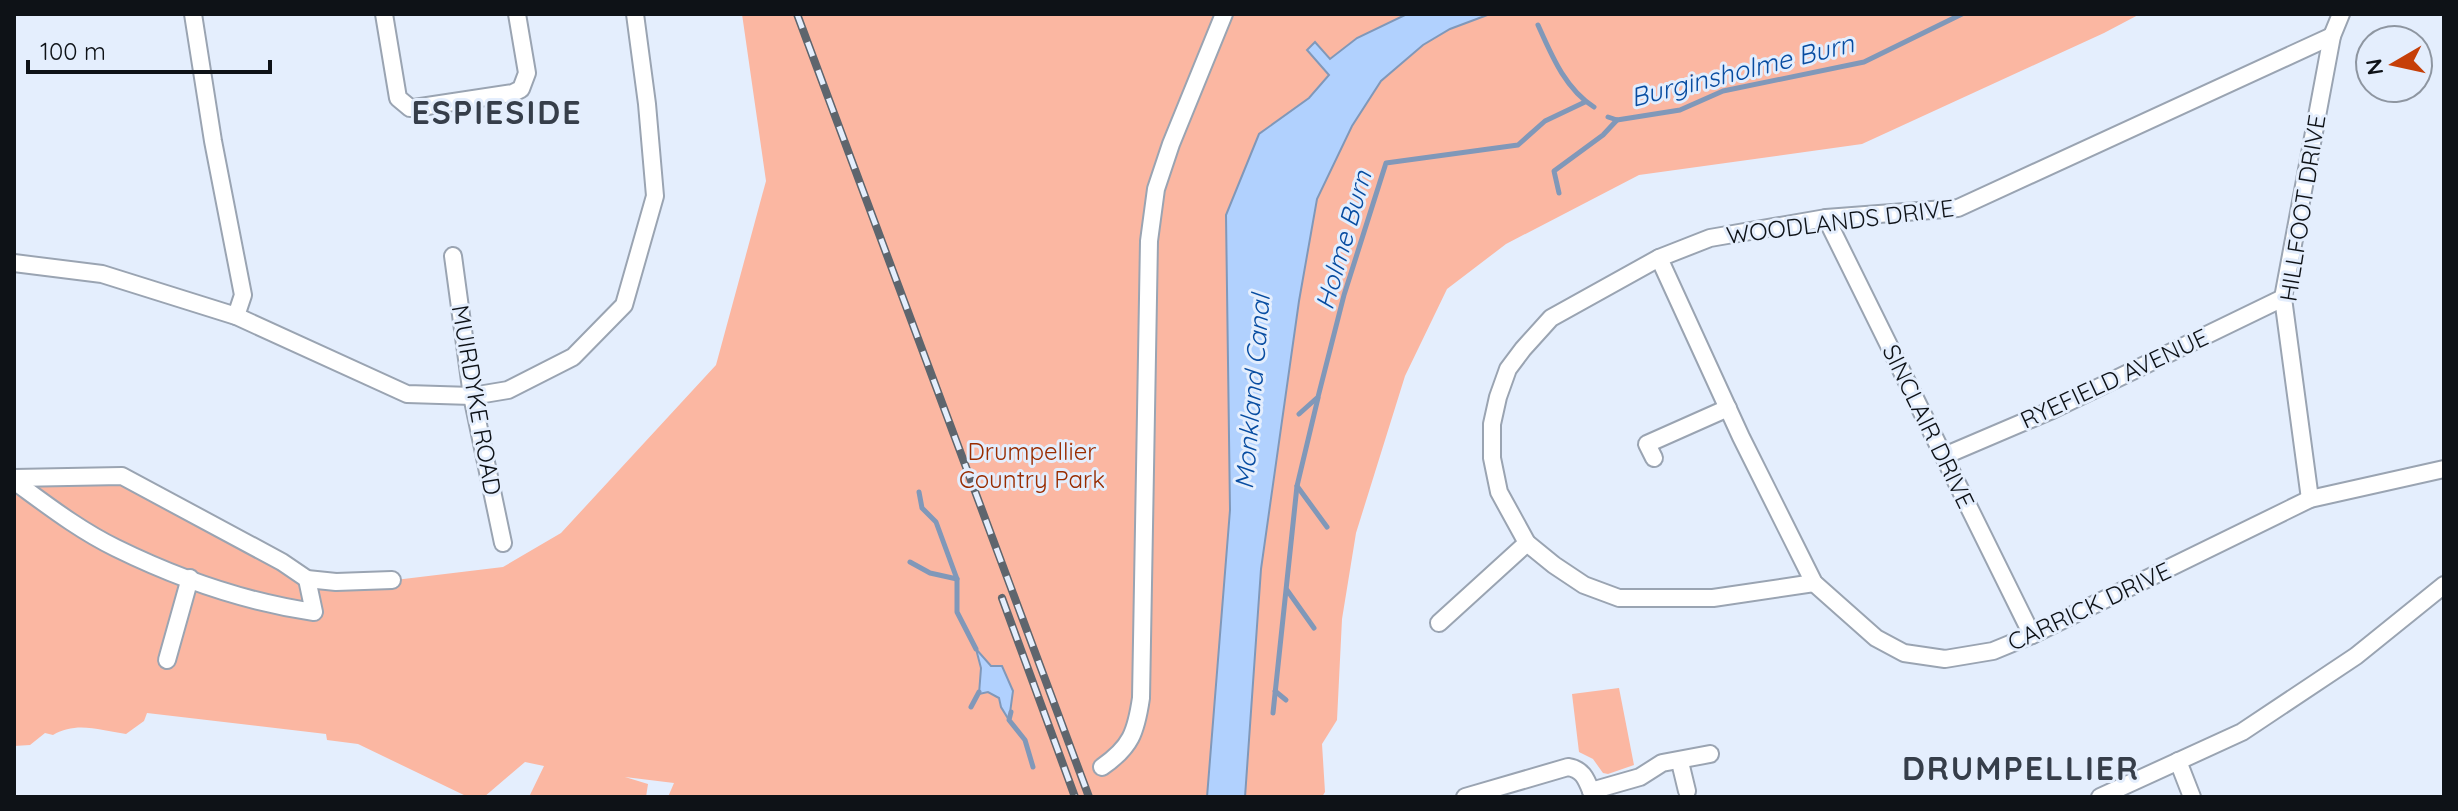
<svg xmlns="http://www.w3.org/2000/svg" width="2458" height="811" font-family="Quicksand,sans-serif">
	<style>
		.green { fill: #fbb7a2 }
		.water { fill: #b1d1fe; stroke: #8098b9; stroke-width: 2 }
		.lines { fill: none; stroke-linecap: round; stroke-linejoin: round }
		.stream { stroke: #8098b9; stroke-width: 5 }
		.minor-casing { stroke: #9aa4b2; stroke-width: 20 }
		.minor { stroke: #fff; stroke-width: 16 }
		.rail-casing { stroke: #5e656d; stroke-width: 8 }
		.rail { stroke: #e4eefd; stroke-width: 5; stroke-dasharray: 15; stroke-linecap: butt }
		.labels { text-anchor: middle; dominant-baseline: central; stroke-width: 6; stroke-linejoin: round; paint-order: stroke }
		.street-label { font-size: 24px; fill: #0e1217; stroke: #e4eefd }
		.park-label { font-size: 24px; fill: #992c00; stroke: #e4eefd }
		.water-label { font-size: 26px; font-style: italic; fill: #074ca1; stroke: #e4eefd }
		.district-label { font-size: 32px; font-weight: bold; letter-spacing: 2px; fill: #363e4a; stroke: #e4eefd }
	</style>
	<rect width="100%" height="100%" fill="#e4eefd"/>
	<g class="green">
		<path d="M 742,14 L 2140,14 L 2104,33 L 1862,144 L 1639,175 L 1506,244 L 1447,289 L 1405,376 L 1356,533 L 1342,619 L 1337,720 L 1322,744 L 1325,792 L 1322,797 L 668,797 L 674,783 L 625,777 L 648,784 L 646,797 L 529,797 L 544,766 L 525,762 L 484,797 L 468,797 L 358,744 L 327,740 L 326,734 L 147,713 L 144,721 L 126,734 C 100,730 76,721 53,735 L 45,733 L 30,745 L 14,746 L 14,476 L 114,481 L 337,587 L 503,567 L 561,533 L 716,365 L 766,181 Z"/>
		<path d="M 1619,688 L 1634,765 L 1608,774 L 1603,773 L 1593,759 L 1579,752 L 1572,694 Z"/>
	</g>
	<g class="water">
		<path d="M 1407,14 L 1490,14 L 1450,29 L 1423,45 L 1381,81 L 1352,126 L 1317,199 L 1299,301 L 1261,569 L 1245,797 L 1207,797 L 1230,510 L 1226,215 L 1259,134 L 1309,98 L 1329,75 L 1307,50 L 1315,42 L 1330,59 L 1357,38 Z"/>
		<path d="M 976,649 L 991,666 L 1002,666 L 1013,691 L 1009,720 L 1001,707 L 999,698 L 988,692 L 979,694 L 981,668 Z"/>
	</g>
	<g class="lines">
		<g class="stream">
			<path d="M 1538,25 C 1551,54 1565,89 1594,107"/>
			<path d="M 1608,117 L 1617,120 L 1680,110 L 1723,91 L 1864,62 L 1962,14"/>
			<path d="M 1559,193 L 1554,171 L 1603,135 L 1617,120"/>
			<path d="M 1299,414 L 1318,397 L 1344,295 L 1386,163 L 1518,145 L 1545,121 L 1585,102"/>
			<path d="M 1297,486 L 1327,527"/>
			<path d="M 919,492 L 922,508 L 936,522 L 957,579 L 957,612 L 976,649"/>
			<path d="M 910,562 L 930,573 L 957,579"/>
			<path d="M 1287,590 L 1314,628"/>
			<path d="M 1275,691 L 1286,700"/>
			<path d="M 971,707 L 979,692"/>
			<path d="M 1011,712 L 1009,720 L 1025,740 L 1033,767"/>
			<path d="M 1273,713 L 1297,486 L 1318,398"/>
		</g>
		<g class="minor-casing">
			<g id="minor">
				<path d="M 193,14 L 213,141 L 243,295 L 236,316"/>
				<path d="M 384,14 L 398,98 L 410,108 L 414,108 L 513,93 L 521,89 L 527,73 L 517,14"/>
				<path d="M 1826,218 L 2032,635"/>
				<path d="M 453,256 L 472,396 L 503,543"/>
				<path d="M 1659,258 L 1741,437 L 1814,583 L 1876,638 L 1904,653 L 1945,659 L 1993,651 L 2032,635 L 2310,499 L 2444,469"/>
				<path d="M 14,263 L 102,274 L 236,316 L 407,394 L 472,396 L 508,390 L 573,357 L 624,305 L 655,196 L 647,104 L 635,14"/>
				<path d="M 1944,456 L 2052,410 L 2283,298"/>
				<path d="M 1654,458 L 1647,444 L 1728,408"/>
				<path d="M 14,478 L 122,476 L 282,562 L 307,579 L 336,582 L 392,580"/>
				<path d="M 14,481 C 47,505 79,530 116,548 C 177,578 246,602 314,612 L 307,579"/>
				<path d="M 2310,499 L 2283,298 L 2332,36 L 2341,14"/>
				<path d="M 1814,583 L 1713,598 L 1619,598 L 1584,585 L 1554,565 L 1527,543 L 1499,492 L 1492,458 L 1492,424 L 1498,397 L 1508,369 L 1523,349 L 1551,318 L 1659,258 L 1710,238 L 1826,218 L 1958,208 L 2332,36"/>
				<path d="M 1439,623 L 1527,543"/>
				<path d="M 167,660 L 190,578"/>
				<path d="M 2178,761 L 2192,797"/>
				<path d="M 1680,762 L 1687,791"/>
				<path d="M 1102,767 C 1131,747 1136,732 1141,698 L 1149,241 L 1156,189 L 1171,144 L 1224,14"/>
				<path d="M 1465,797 L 1568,767 C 1582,769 1586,778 1591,791"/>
				<path d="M 1593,797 L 1591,791 L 1640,777 L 1662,763 L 1710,754"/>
				<path d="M 2100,797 L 2242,732 L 2356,656 L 2444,585"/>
			</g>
		</g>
		<use href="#minor" class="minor"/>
		<g class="rail-casing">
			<g id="rail">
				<path d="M 797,14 L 1089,797"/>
				<path d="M 1002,598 L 1075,797"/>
			</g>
		</g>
		<use href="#rail" class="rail"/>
	</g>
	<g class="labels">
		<g class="street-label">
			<text transform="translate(2302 208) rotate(-81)">HILLFOOT DRIVE</text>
			<text transform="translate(1840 221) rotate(-7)">WOODLANDS DRIVE</text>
			<text transform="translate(2114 378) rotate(-25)">RYEFIELD AVENUE</text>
			<text transform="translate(477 400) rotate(80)">MUIRDYKE ROAD</text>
			<text transform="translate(1929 426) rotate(64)">SINCLAIR DRIVE</text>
			<text transform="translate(2089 606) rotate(-25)">CARRICK DRIVE</text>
		</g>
		<g class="park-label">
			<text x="1032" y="451">Drumpellier<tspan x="1032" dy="28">Country Park</tspan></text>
		</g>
		<g class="water-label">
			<text transform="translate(1742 70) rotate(-14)">Burginsholme Burn</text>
			<text transform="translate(1343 240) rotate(-74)">Holme Burn</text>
			<text transform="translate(1252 392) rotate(-85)">Monkland Canal</text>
		</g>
		<g class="district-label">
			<text x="497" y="112">ESPIESIDE</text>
			<text x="2021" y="768">DRUMPELLIER</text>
		</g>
	</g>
	<rect width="2458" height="811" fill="none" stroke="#0e1217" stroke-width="32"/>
	<g transform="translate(2394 64) rotate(261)"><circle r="38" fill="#e4eefd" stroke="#8e96a1" stroke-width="2"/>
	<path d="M0-6L14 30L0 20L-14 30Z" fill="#c63f08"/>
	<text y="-12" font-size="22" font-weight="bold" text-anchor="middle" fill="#0e1217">N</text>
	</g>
	<path d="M28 60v12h242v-12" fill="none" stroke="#0e1217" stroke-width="4"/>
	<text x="40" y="60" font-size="24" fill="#0e1217" stroke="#e4eefd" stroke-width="6" paint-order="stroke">100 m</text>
</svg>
